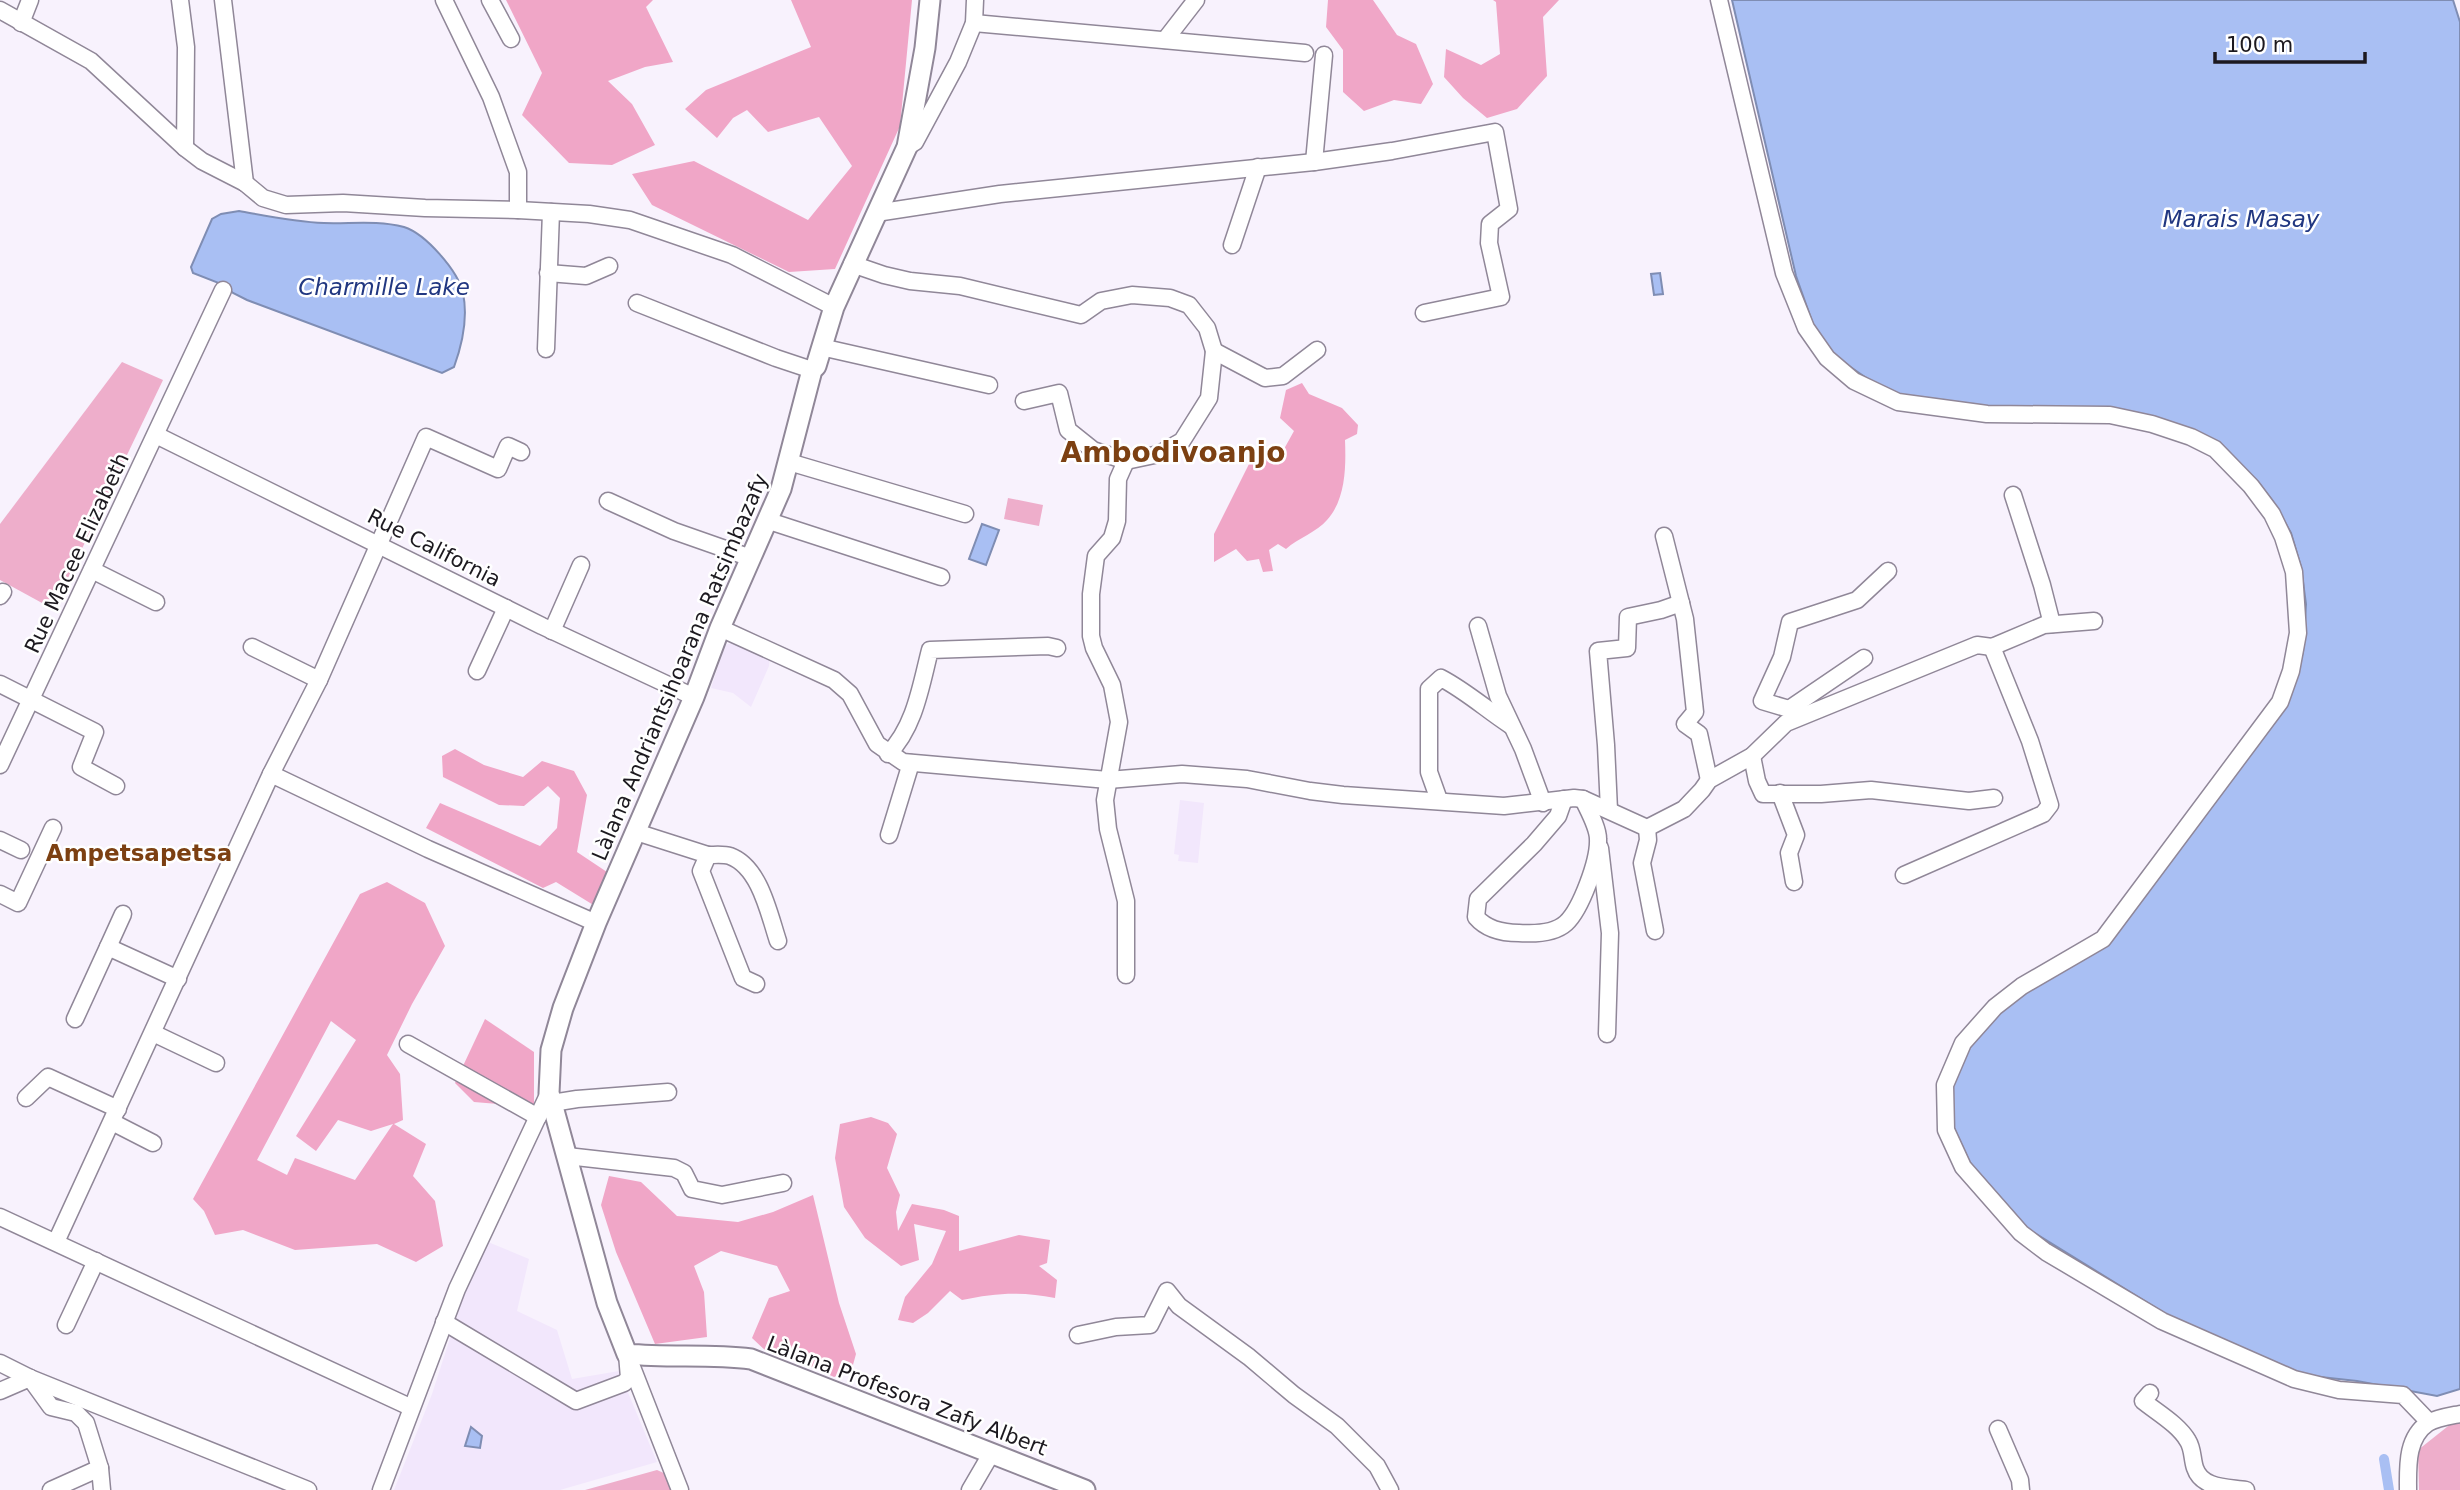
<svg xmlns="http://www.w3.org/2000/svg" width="2460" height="1490" font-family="'DejaVu Sans',sans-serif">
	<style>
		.built { fill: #f2e7fc }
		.green { fill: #eeaecb }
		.forest { fill: #f0a6c7; fill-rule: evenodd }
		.water { fill: #a9bff3; stroke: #7f8db3; stroke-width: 2 }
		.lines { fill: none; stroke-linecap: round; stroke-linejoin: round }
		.canal { stroke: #a9bff3; stroke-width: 10 }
		.minor-casing { stroke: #908798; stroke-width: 19 }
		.major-casing { stroke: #908798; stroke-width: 23 }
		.minor { stroke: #fff; stroke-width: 16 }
		.major { stroke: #fff; stroke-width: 19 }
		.labels { text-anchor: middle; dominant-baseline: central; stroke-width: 5; stroke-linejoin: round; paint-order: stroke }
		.street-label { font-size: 21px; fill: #1c191f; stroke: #fff }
		.water-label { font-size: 23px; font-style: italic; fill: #213781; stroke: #fff }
		.neighbourhood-label { font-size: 23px; font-weight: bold; fill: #7c4012; stroke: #fff }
		.district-label { font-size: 28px; font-weight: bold; fill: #7c4012; stroke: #fff }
	</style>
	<rect width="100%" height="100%" fill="#f8f2fd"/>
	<g class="built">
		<path d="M 732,643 L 741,644 L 770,656 L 769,666 L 751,707 L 733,693 L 711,688 L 725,645 Z"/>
		<path d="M 1180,800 L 1204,803 L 1198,863 L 1178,861 L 1179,855 L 1174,854 Z"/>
		<path d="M 488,1242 L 529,1259 L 517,1311 L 557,1330 L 572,1379 L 619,1371 L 657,1462 L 560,1490 L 394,1490 L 432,1394 L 464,1295 Z"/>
	</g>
	<g class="green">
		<path d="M 122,362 L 163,380 L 53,609 L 0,580 L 0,524 Z"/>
		<path d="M 1008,498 L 1043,505 L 1039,526 L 1004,519 Z"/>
		<path d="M 2460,1421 L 2460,1490 L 2419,1490 L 2418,1450 L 2452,1423 Z"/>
		<path d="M 657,1470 L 666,1474 L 675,1490 L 585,1490 Z"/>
	</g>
	<g class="forest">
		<path d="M 506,0 L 653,0 L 646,7 L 673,62 L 645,67 L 608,81 L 632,104 L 655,145 L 612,165 L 569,163 L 522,115 L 542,73 Z"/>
		<path d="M 791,0 L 912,0 L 900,126 L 835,269 L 789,272 L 652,205 L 632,174 L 694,161 L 808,220 L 852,166 L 819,117 L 768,132 L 747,110 L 733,118 L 717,138 L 685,109 L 706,90 L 811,47 Z"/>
		<path d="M 1328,0 L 1373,0 L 1397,35 L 1416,44 L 1433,84 L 1421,104 L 1394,100 L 1364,111 L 1343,92 L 1343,50 L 1326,27 Z"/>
		<path d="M 1493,0 L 1559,0 L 1543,17 L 1547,76 L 1517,109 L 1487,118 L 1463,98 L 1444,77 L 1446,49 L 1481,65 L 1500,54 L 1496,2 Z"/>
		<path d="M 1302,383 L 1309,394 L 1342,408 L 1358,425 L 1357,434 L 1345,440 C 1346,466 1346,499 1327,520 C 1317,532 1298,538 1286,549 L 1278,544 L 1269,550 L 1273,571 L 1263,572 L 1259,559 L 1247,561 L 1236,549 L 1214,562 L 1214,534 L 1258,446 L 1279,458 L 1294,431 L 1280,418 L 1286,390 Z"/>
		<path d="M 455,749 L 484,765 L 523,777 L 542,761 L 574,771 L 587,795 L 577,852 L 610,874 L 595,906 L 556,882 L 543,888 L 426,828 L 440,803 L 540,846 L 557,828 L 560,798 L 548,786 L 524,806 L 499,805 L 443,777 L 442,756 Z"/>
		<path d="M 387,882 L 425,903 L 445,946 L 412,1004 L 387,1055 L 400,1074 L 403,1120 L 394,1124 L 426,1144 L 413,1176 L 435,1201 L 443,1246 L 416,1262 L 377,1244 L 295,1250 L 243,1230 L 215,1235 L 204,1211 L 193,1199 L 360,894 ZM 331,1021 L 356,1040 L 296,1136 L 316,1151 L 338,1120 L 371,1131 L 393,1124 L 355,1180 L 295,1158 L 287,1175 L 257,1160 Z"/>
		<path d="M 485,1019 L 534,1052 L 534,1107 L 474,1102 L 455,1083 Z"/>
		<path d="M 871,1117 L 888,1123 L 897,1134 L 887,1168 L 900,1195 L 896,1212 L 898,1231 L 912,1204 L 944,1210 L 959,1216 L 959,1251 L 1019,1235 L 1050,1240 L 1047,1263 L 1039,1266 L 1057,1280 L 1055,1298 C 1022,1291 994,1293 962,1300 L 950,1291 L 928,1313 L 913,1323 L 898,1320 L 905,1297 L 932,1264 L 946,1231 L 914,1224 L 919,1260 L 901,1266 L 865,1238 L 844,1207 L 835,1158 L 840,1124 Z"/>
		<path d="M 609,1176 L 641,1182 L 677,1216 L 738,1222 L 773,1212 L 813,1195 L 839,1303 L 856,1354 L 851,1372 L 834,1377 L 782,1353 L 766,1351 L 752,1338 L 769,1298 L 790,1291 L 777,1266 L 721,1251 L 694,1266 L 704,1292 L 707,1337 L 655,1344 L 616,1252 L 601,1205 Z"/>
	</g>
	<g class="water">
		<path d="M 1732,0 L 2453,0 L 2460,22 L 2460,1389 L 2437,1396 L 2357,1381 L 2302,1375 L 2169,1316 L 2028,1229 L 1970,1163 L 1953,1126 L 1953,1081 L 1971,1039 L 2002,1005 L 2090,953 L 2296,675 L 2303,652 L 2306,604 L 2301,567 L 2291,533 L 2272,500 L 2258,482 L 2220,446 L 2173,427 L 1994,410 L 1906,398 L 1868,379 L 1833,355 L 1813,324 L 1796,276 Z"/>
		<path d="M 239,211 C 267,216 295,222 324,223 C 350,224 377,220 404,227 C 426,234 458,271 463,293 C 468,317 462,345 454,367 L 442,373 L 247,300 L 233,293 L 224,285 L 193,273 L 191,267 L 212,219 L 221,214 Z"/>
		<path d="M 1660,273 L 1663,294 L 1654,295 L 1651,274 Z"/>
		<path d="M 982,524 L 999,530 L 986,565 L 969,559 Z"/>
		<path d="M 471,1427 L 482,1436 L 480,1448 L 465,1446 Z"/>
	</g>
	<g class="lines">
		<path class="canal" d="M 2384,1459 L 2389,1490"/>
		<g class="minor-casing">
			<g id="minor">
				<path d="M 180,0 L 186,47 L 185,148"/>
				<path d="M 223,0 L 245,183 L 263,198 L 286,205 L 343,203 L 425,208 L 518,210 L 589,214 L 630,220 L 732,255 L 834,307"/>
				<path d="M 444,0 L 491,97 L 518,172 L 518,210"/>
				<path d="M 490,0 L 511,39"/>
				<path d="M 1719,0 L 1784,273 L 1806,328 L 1827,358 L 1854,381 L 1898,402 L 1987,414 L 2110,415 L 2152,424 L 2191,437 L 2215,449 L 2251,486 L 2272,514 L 2283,537 L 2294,572 L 2298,633 L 2291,671 L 2280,702 L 2103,939 L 2022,986 L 1995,1007 L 1963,1043 L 1945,1085 L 1946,1130 L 1963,1167 L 2021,1233 L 2046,1252 L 2162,1321 L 2294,1379 L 2339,1390 L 2403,1395 L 2429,1422"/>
				<path d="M 0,10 L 91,61 L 185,148 L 202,161 L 245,183"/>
				<path d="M 21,23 L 30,0"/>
				<path d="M 974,23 L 1305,53"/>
				<path d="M 1165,40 L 1196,0"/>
				<path d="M 907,147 L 915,142 L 958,62 L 974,23 L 975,0"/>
				<path d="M 1314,162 L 1324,55"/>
				<path d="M 876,213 L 1000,194 L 1314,162 L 1392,151 L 1495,132 L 1509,209 L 1490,224 L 1489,243 L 1501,297 L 1424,313"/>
				<path d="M 1232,245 L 1258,167"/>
				<path d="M 852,264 L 884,275 L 910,281 L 960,286 L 1081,315 L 1101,301 L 1132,295 L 1170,298 L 1189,305 L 1207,328 L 1214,351 L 1209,398 L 1182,441 L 1159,454 L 1126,461 L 1093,450 L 1068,430 L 1059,393 L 1024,401"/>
				<path d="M 548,273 L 586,276 L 609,266"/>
				<path d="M 637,303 L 776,358 L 812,370"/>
				<path d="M 821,347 L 989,385"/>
				<path d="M 546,349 L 551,212"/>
				<path d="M 1214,351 L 1265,378 L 1283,376 L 1317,350"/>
				<path d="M 156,435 L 542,626 L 694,697"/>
				<path d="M 1126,461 L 1118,479 L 1117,521 L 1112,538 L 1096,556 L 1091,594 L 1091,636 L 1094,648 L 1112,685 L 1119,722 L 1105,800 L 1108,829 L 1126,901 L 1126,975"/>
				<path d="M 789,462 L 965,514"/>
				<path d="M 2013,495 L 2042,585 L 2052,624"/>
				<path d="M 608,501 L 674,531 L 751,558"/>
				<path d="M 769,521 L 941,577"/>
				<path d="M 1664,536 L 1685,619 L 1695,712 L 1685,724 L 1699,734 L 1709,780"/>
				<path d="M 92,570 L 156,602"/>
				<path d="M 0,596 L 3,592"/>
				<path d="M 1478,626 L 1498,696 L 1523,749 L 1543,803"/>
				<path d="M 720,628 L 834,680 L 850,694 L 877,744 L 903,762 L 1108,780 L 1182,774 L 1247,779 L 1310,791 L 1343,795 L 1504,806 L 1574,798 L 1583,799 L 1647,828 L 1684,809 L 1702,790 L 1709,780 L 1752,756 L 1786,723 L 1977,645 L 1992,647 L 2044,625 L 2094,621"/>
				<path d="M 552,631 L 581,565"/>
				<path d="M 252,647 L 319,680"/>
				<path d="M 1864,658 L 1789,709 L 1762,701 L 1782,657 L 1790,622 L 1857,600 L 1888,571"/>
				<path d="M 477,671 L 506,608"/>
				<path d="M 0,684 L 95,732 L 81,767 L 116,786"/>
				<path d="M 888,754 C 915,727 921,685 930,650 L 1048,646 L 1057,648"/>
				<path d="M 1752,756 L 1757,781 L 1763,794 L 1821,794 L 1871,790 L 1969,801 L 1994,798"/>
				<path d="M 0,765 L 223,290"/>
				<path d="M 271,774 L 428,849 L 596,923"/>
				<path d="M 1780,793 L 1796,835 L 1789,853 L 1794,882"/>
				<path d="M 1564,799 L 1558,816 L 1534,844 L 1478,899 L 1476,917 C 1487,930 1503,933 1519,933 C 1534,934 1554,934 1566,923 C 1581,909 1599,860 1598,839 C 1598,827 1588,810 1583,799"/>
				<path d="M 1439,800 L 1429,772 L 1429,689 L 1441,678 C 1466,691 1487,710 1510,725"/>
				<path d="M 1609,810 L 1606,745 L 1598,651 L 1627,648 L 1628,617 L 1661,610 L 1681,603"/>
				<path d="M 1647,828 L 1648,840 L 1642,863 L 1655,931"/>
				<path d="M 636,832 L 708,855 L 701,871 L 743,978 L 756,984"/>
				<path d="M 889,835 L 911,763"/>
				<path d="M 0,840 L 21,850"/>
				<path d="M 1600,848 L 1610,933 L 1607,1034"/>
				<path d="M 708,855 C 715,855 724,854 730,856 C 760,867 769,914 778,941"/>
				<path d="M 1904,875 L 2043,814 L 2050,805 L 2030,741 L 1992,647"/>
				<path d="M 0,894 L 18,903 L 53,828"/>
				<path d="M 108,947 L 123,914"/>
				<path d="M 75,1019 L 108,947 L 178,979"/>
				<path d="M 153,1033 L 216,1063"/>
				<path d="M 408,1044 L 538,1117"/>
				<path d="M 26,1098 L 48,1077 L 118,1109"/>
				<path d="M 552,1103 L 577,1099 L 668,1092"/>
				<path d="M 112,1122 L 153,1143"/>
				<path d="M 567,1156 L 674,1168 L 684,1173 L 692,1189 L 722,1195 L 783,1183"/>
				<path d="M 0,1217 L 410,1407"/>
				<path d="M 56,1242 L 271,774 L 319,680 L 426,437 L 498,469 L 508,446 L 521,452"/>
				<path d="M 444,1322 L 576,1401 L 624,1383 L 629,1378 L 627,1354"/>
				<path d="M 66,1325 L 96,1261"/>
				<path d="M 1078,1335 L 1116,1327 L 1150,1325 L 1167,1291 L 1179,1306 L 1249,1357 L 1294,1395 L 1337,1426 L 1377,1466 L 1390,1490"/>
				<path d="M 630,1362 L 680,1490"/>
				<path d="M 0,1363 L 30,1378 L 308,1490"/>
				<path d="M 0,1391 L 30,1378 L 51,1407 L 76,1413 L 86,1423 L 100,1468 L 102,1490"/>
				<path d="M 2150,1393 L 2143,1401 C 2158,1413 2179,1425 2188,1441 C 2193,1449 2192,1459 2195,1468 C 2202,1489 2228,1487 2246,1490"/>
				<path d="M 1998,1429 L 2020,1480 L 2021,1490"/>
				<path d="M 51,1490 L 100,1468"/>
				<path d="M 381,1490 L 457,1289 L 549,1093"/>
				<path d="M 970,1490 L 991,1454"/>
				<path d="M 2408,1490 C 2408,1467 2406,1438 2428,1423 C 2436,1418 2450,1416 2460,1414"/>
			</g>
		</g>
		<g class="major-casing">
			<path id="major" d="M 930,0 L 925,48 L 907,147 L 834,307 L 816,366 L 812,370 L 781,489 L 720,628 L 694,697 L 596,923 L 563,1008 L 551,1050 L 549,1093 L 552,1103 L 607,1303 L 627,1354 C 669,1358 709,1354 751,1359 L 1085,1490"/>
		</g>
		<use href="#minor" class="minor"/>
		<use href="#major" class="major"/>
	</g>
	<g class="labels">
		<g class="street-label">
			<text transform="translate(434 548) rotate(27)">Rue California</text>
			<text transform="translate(77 553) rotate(-65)">Rue Macee Elizabeth</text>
			<text transform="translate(680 667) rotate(-67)">Làlana Andriantsihoarana Ratsimbazafy</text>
			<text transform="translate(907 1396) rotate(21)">Làlana Profesora Zafy Albert</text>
		</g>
		<g class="water-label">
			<text x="2241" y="219">Marais Masay</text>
			<text x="384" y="287">Charmille Lake</text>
		</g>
		<g class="neighbourhood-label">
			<text x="139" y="853">Ampetsapetsa</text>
		</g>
		<g class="district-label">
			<text x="1173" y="452">Ambodivoanjo</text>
		</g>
	</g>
	<path d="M2215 52v10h150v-10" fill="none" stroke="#1c191f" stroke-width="3.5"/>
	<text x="2226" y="52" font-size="21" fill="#1c191f" stroke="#ffffff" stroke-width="5" paint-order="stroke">100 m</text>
</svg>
